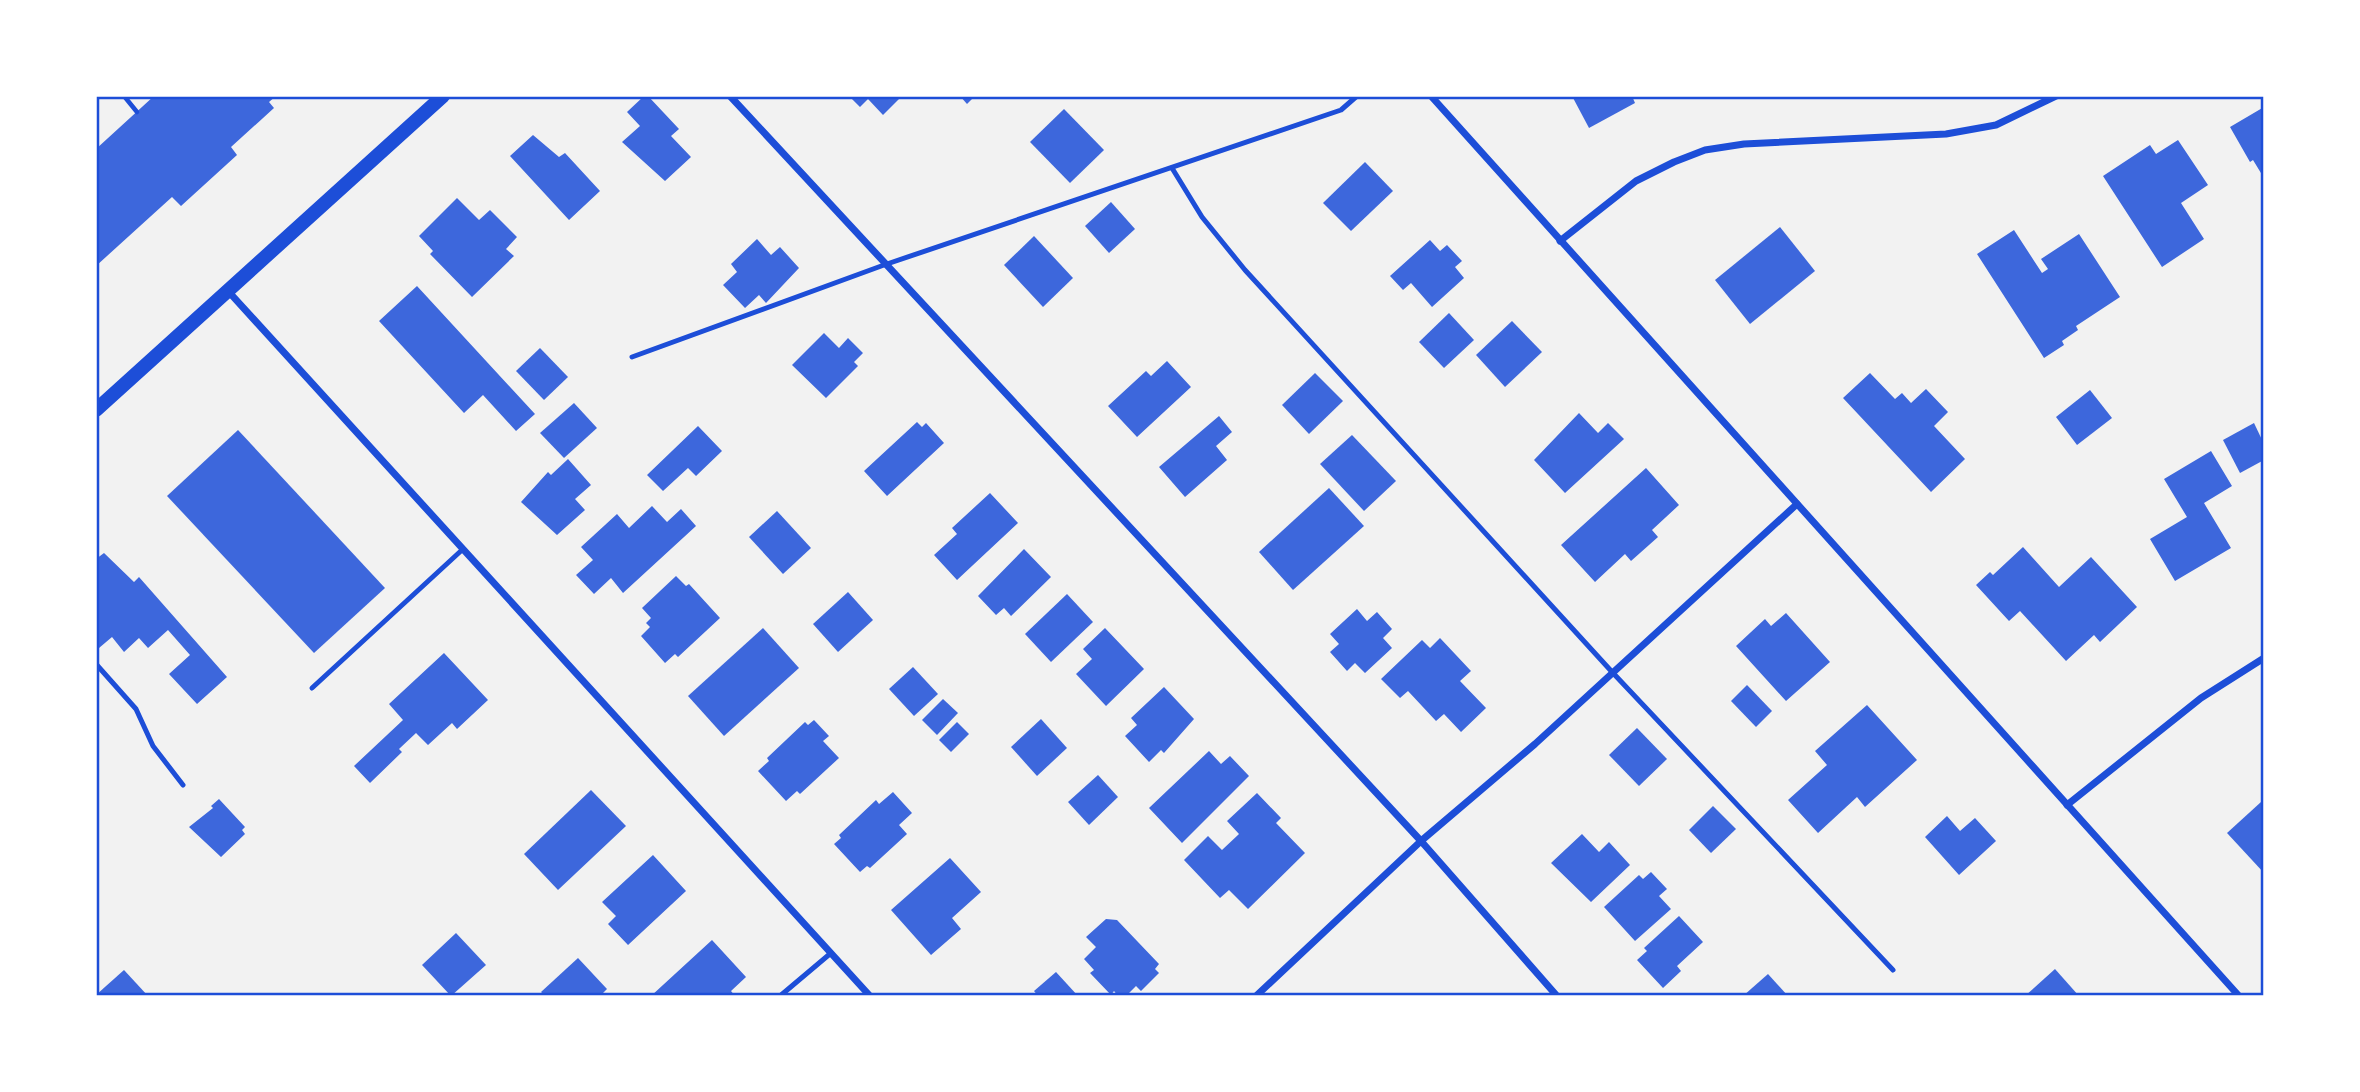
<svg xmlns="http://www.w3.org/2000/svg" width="2360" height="1092" font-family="'Noto Sans',sans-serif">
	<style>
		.building { fill: #3d67dc }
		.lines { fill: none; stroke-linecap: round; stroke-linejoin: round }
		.path { stroke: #1d4ed8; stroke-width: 4.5 }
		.service { stroke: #1d4ed8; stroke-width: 5 }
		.minor { stroke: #1d4ed8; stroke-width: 7 }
		.secondary { stroke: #1d4ed8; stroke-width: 14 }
		.neatline { fill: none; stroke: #1d4ed8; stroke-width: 2.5 }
	</style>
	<rect width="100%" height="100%" fill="#f2f2f2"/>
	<g class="building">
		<path d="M 154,96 L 276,96 L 269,102 L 274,108 L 231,147 L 237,155 L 181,206 L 172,197 L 96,266 L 96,149 Z"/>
		<path d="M 644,96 L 648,96 L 679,129 L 671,136 L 691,157 L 665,181 L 622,142 L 640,126 L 627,112 Z"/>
		<path d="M 849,96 L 902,96 L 883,115 L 868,99 L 860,107 Z"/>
		<path d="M 960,96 L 975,96 L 967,104 Z"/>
		<path d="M 1572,96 L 1632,96 L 1635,103 L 1589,128 Z"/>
		<path d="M 2264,107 L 2264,178 L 2253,160 L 2250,162 L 2230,127 Z"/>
		<path d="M 1064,109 L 1104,150 L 1070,183 L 1030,142 Z"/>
		<path d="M 533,135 L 559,157 L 565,153 L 600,191 L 569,220 L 510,156 Z"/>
		<path d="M 2178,140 L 2208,185 L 2181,203 L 2204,239 L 2162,267 L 2103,176 L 2150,145 L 2156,154 Z"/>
		<path d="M 1365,162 L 1393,191 L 1351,231 L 1323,203 Z"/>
		<path d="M 457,198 L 479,220 L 490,210 L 517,237 L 506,249 L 514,256 L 472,297 L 430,254 L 433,251 L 419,236 Z"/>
		<path d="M 1111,202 L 1135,229 L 1109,253 L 1085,226 Z"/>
		<path d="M 1780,227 L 1815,271 L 1750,324 L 1715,280 Z"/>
		<path d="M 2014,230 L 2042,273 L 2048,269 L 2041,259 L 2079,234 L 2120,297 L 2076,326 L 2078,330 L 2062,341 L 2064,345 L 2044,358 L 1977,254 Z"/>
		<path d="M 1034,236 L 1073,278 L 1043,307 L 1004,265 Z"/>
		<path d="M 757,239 L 771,255 L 780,247 L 799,268 L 766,303 L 759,295 L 745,308 L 723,285 L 737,272 L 731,264 Z"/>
		<path d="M 1430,240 L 1440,251 L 1447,245 L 1462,261 L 1455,267 L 1464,278 L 1432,307 L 1411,283 L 1403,290 L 1390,276 Z"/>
		<path d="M 417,286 L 535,414 L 516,431 L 483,395 L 464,413 L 379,321 Z"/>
		<path d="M 1449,313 L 1474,340 L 1444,368 L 1419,342 Z"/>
		<path d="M 1512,321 L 1542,352 L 1505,387 L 1476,355 Z"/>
		<path d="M 824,333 L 839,348 L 848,338 L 863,353 L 854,362 L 858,366 L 826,398 L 792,365 Z"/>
		<path d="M 540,348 L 568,377 L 544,400 L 516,371 Z"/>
		<path d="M 1167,361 L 1191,387 L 1137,437 L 1108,406 L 1146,371 L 1151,376 Z"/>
		<path d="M 1315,373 L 1343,401 L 1309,434 L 1282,405 Z"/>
		<path d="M 1870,373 L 1895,399 L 1902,393 L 1911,403 L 1926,389 L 1948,412 L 1934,426 L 1965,459 L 1931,492 L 1843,398 Z"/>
		<path d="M 2090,390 L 2112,418 L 2077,445 L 2056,417 Z"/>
		<path d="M 574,403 L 597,428 L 564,458 L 540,433 Z"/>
		<path d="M 1579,413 L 1598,433 L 1608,423 L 1624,439 L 1565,493 L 1534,460 Z"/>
		<path d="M 1219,416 L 1232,432 L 1216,446 L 1227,460 L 1185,497 L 1159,467 Z"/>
		<path d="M 917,422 L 922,427 L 926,423 L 944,443 L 887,496 L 864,471 Z"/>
		<path d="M 2254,423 L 2264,444 L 2264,460 L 2240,473 L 2223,440 Z"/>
		<path d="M 698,426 L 722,451 L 696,476 L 688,468 L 663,491 L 647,475 Z"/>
		<path d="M 238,430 L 385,588 L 314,653 L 167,496 Z"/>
		<path d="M 1352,435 L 1396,481 L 1364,511 L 1320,464 Z"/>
		<path d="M 2211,451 L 2232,486 L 2204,503 L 2231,548 L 2175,581 L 2150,539 L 2187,517 L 2164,479 Z"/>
		<path d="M 568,459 L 591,485 L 575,499 L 585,510 L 557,535 L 521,502 L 548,472 L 551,475 Z"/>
		<path d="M 1646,468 L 1679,505 L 1652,530 L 1658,537 L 1631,561 L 1625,554 L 1595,582 L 1561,545 Z"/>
		<path d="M 1329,488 L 1364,526 L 1293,590 L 1259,552 Z"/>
		<path d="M 990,493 L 1018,523 L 957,580 L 934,555 L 957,534 L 952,528 Z"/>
		<path d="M 652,506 L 667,522 L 681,509 L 696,526 L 623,593 L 611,578 L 594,594 L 576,575 L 593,560 L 581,547 L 617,514 L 629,528 Z"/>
		<path d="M 777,511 L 811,548 L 783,574 L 749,537 Z"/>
		<path d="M 2023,547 L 2059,587 L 2091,557 L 2137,607 L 2100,642 L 2094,635 L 2066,661 L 2020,611 L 2009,621 L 1976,585 L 1990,572 L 1993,575 Z"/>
		<path d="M 1024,549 L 1051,577 L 1011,616 L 1004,608 L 996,615 L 978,596 Z"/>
		<path d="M 104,553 L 134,582 L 139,577 L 227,677 L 197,704 L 169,674 L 190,655 L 168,630 L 148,648 L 139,638 L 124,652 L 112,637 L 99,648 L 96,645 L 96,559 Z"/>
		<path d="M 676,576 L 686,586 L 689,584 L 720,618 L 678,657 L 675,654 L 665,663 L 641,636 L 650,627 L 646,623 L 651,618 L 642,608 Z"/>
		<path d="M 848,592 L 873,620 L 838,652 L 813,624 Z"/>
		<path d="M 1067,594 L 1093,622 L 1051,662 L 1025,634 Z"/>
		<path d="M 1357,609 L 1367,621 L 1377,612 L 1392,629 L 1383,638 L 1392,648 L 1365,673 L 1355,663 L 1347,671 L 1330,652 L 1339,644 L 1330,634 Z"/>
		<path d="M 1786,613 L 1830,662 L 1786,701 L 1736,646 L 1765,619 L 1771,626 Z"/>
		<path d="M 763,628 L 799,668 L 724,736 L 688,696 Z"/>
		<path d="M 1105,628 L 1144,669 L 1106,706 L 1076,674 L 1092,659 L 1083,649 Z"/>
		<path d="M 1440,638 L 1471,671 L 1460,681 L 1486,708 L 1461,732 L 1444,714 L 1436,721 L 1408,691 L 1400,698 L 1381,679 L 1422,640 L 1430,648 Z"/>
		<path d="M 444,653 L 488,700 L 457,729 L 452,723 L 428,745 L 416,733 L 399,749 L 402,752 L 370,783 L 354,766 L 403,720 L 389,704 Z"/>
		<path d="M 913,667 L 938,694 L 914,716 L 889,689 Z"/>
		<path d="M 1747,685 L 1772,711 L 1756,727 L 1731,701 Z"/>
		<path d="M 1164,687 L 1194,719 L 1164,753 L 1161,750 L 1149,762 L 1125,736 L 1137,725 L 1131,718 Z"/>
		<path d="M 943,699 L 958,713 L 937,735 L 922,720 Z"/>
		<path d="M 1867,705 L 1917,760 L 1865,807 L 1857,797 L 1818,833 L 1788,800 L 1827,765 L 1815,751 Z"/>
		<path d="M 1041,719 L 1067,748 L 1037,776 L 1011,747 Z"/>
		<path d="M 814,720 L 829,736 L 823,741 L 839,758 L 800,794 L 797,791 L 786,801 L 758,771 L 769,761 L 767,758 L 805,722 L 808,725 Z"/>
		<path d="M 957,722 L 969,734 L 951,752 L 939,740 Z"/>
		<path d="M 1637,728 L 1667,759 L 1639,786 L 1609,755 Z"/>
		<path d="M 1209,751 L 1221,764 L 1230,756 L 1249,776 L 1182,843 L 1149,808 Z"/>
		<path d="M 1098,775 L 1118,797 L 1089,825 L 1068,802 Z"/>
		<path d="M 591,790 L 626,826 L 558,890 L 524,854 Z"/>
		<path d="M 893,792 L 912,813 L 899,825 L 907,834 L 870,868 L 867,866 L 860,872 L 834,844 L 841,838 L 839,835 L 876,800 L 879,804 Z"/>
		<path d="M 1257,793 L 1281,818 L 1276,823 L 1305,853 L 1248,909 L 1229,890 L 1220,898 L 1184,860 L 1208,836 L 1222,850 L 1239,834 L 1227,821 Z"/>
		<path d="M 219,799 L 245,827 L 242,830 L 245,834 L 221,857 L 189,827 L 213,808 L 211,806 Z"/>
		<path d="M 2261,802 L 2264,805 L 2264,873 L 2227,833 Z"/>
		<path d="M 1713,806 L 1736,829 L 1711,853 L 1689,830 Z"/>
		<path d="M 1947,816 L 1960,831 L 1975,818 L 1996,841 L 1959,875 L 1925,837 Z"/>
		<path d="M 1582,834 L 1599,852 L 1609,842 L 1630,865 L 1591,902 L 1551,863 Z"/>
		<path d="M 653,855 L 686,891 L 628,945 L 608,924 L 616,916 L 602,902 Z"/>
		<path d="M 950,858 L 981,892 L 952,918 L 961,929 L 931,955 L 891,910 Z"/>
		<path d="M 1651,872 L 1667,889 L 1659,896 L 1671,909 L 1635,941 L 1604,907 L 1639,875 L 1643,879 Z"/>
		<path d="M 1679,916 L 1703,942 L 1677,966 L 1681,971 L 1663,988 L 1637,960 L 1647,951 L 1644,948 Z"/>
		<path d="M 1106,919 L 1117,920 L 1159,964 L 1155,969 L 1159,973 L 1141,991 L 1136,986 L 1126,996 L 1118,996 L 1114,991 L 1111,995 L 1090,973 L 1094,970 L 1084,959 L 1096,947 L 1086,937 Z"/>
		<path d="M 456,933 L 486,965 L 451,996 L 422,965 Z"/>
		<path d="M 712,940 L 746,977 L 731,991 L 735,996 L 651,996 Z"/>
		<path d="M 578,958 L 607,989 L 600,996 L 545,996 L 541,992 Z"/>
		<path d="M 2055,969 L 2079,996 L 2025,996 Z"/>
		<path d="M 124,970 L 148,996 L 96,996 L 96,995 Z"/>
		<path d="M 1056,972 L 1078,996 L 1038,996 L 1034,991 Z"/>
		<path d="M 1768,974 L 1788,996 L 1743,996 Z"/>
	</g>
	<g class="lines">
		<path class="path" d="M 124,96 L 137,112"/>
		<g class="service">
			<path d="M 1172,168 L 1202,217 L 1245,270 L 1613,673 L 1893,970"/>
			<path d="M 632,357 L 884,265 L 1341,110 L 1357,96"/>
			<path d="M 96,664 L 136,709 L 153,746 L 183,785"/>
			<path d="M 312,688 L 463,549"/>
			<path d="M 780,996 L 831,953"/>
		</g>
		<g class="minor">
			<path d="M 730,96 L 1421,841 L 1557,996"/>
			<path d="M 1431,96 L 2239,996"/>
			<path d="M 1560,241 L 1636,181 L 1674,162 L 1705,150 L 1744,144 L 1946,134 L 1996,125 L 2056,96"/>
			<path d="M 228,291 L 870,996"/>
			<path d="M 2067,805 L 2201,698 L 2264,658"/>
			<path d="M 1256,996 L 1421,841 L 1535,744 L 1797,504"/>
		</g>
		<path class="secondary" d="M 96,410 L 443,96"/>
	</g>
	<rect width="2360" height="1092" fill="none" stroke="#ffffff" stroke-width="196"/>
	<rect x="98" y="98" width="2164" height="896" class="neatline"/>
</svg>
